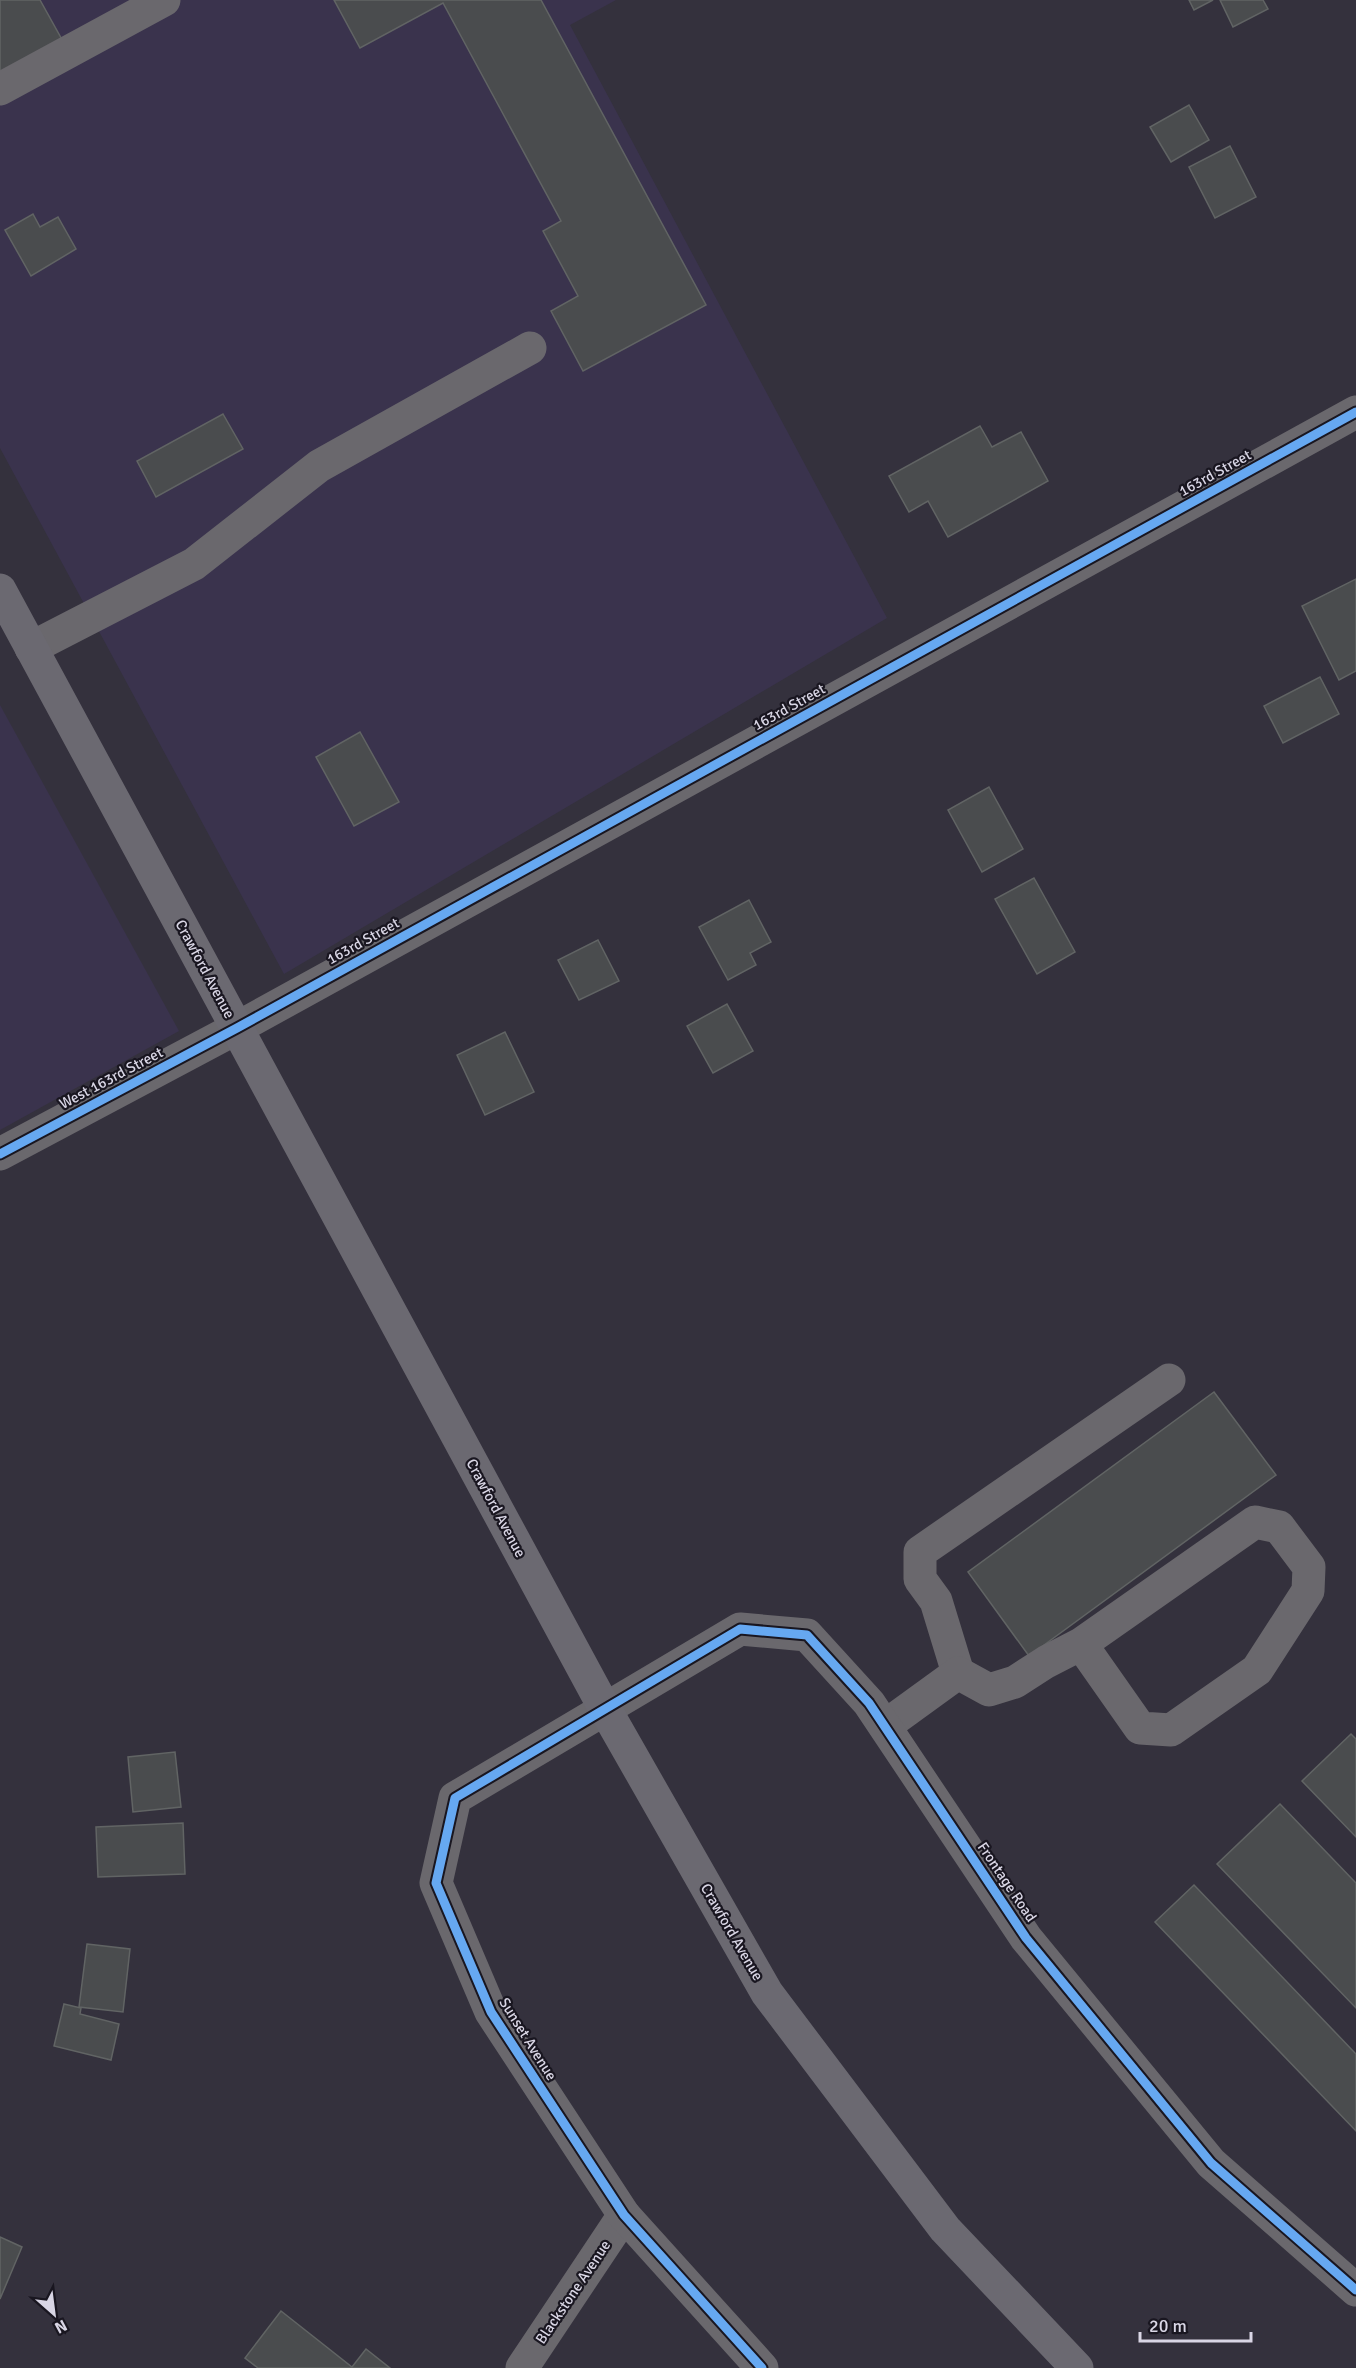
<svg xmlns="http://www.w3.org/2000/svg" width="1356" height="2368" font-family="Signika,sans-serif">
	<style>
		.built { fill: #3a334d }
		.building { fill: #4a4c4e; stroke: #616464; stroke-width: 1.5 }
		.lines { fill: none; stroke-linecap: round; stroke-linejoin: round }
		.minor { stroke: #6a686d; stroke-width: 33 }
		.major { stroke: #6b6971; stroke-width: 33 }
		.cycleway-casing { stroke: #191620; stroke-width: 13 }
		.cycleway { stroke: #66a8f1; stroke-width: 9 }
		.labels { text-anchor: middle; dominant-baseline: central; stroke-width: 4.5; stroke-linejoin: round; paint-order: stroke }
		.street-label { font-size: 15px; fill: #d9d6e5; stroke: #191620 }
	</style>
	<rect width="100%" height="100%" fill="#34313d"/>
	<g class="built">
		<path d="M 0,0 L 616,0 L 570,25 L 887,618 L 284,974 L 0,448 Z"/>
		<path d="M 0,705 L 179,1031 L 0,1130 Z"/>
	</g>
	<g class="building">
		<path d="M 0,0 L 40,0 L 65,45 L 0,80 Z"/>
		<path d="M 334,0 L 541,0 L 706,305 L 583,371 L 551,311 L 578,296 L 543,231 L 561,221 L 443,3 L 360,48 Z"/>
		<path d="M 1189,0 L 1213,0 L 1194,10 Z"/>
		<path d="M 1220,0 L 1263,0 L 1268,9 L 1233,27 Z"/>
		<path d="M 1189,105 L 1209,140 L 1171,162 L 1150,127 Z"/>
		<path d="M 1230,146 L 1256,197 L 1215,218 L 1189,167 Z"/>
		<path d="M 33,214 L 40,227 L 58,217 L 76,249 L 31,276 L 5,230 Z"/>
		<path d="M 223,414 L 243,449 L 156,497 L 137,461 Z"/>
		<path d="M 980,426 L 992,447 L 1021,432 L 1048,481 L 948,537 L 928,501 L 909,512 L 889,476 Z"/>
		<path d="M 1356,579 L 1356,671 L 1339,680 L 1302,606 Z"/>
		<path d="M 1320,677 L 1339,714 L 1283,743 L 1264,706 Z"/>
		<path d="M 360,732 L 399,802 L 354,826 L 316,757 Z"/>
		<path d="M 989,787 L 1023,849 L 982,872 L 948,810 Z"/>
		<path d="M 1034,878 L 1075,952 L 1037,974 L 995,899 Z"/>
		<path d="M 749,900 L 771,942 L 750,953 L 756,965 L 728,980 L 699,927 Z"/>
		<path d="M 598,940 L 619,981 L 579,1000 L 558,960 Z"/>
		<path d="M 727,1004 L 753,1051 L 713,1073 L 687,1026 Z"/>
		<path d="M 505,1032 L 534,1092 L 485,1115 L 457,1055 Z"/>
		<path d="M 1214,1392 L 1276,1475 L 1029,1656 L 968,1572 Z"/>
		<path d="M 1351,1734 L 1356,1739 L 1356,1837 L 1302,1781 Z"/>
		<path d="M 175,1752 L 181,1807 L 133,1812 L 128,1757 Z"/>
		<path d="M 1280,1804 L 1356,1883 L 1356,2008 L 1217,1864 Z"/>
		<path d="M 183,1823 L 185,1874 L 98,1877 L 96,1827 Z"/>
		<path d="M 1194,1885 L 1356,2054 L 1356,2131 L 1155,1922 Z"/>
		<path d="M 87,1944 L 130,1949 L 123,2012 L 79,2007 Z"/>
		<path d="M 64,2004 L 81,2008 L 80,2014 L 119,2024 L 111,2060 L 54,2046 Z"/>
		<path d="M 0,2237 L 22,2247 L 0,2299 Z"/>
		<path d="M 281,2311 L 352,2367 L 366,2349 L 390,2368 L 258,2368 L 245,2358 Z"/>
	</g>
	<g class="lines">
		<g class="minor">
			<path d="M 0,89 L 164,0"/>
			<path d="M 31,648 L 194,564 L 319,466 L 530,348"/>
			<path d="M 0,1154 L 237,1028 L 1356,412"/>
			<path d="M 958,1673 L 936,1601 L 920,1579 L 920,1552 L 1169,1380"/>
			<path d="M 885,1726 L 958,1673 L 989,1690 L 1015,1682 L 1046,1662 L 1081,1644 L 1255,1522 L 1279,1527 L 1309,1567 L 1308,1591 L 1257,1670 L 1171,1730 L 1140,1728 L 1081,1644"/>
			<path d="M 522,2368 L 624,2215"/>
			<path d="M 762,2368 L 624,2215 L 491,2012 L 436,1883 L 455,1798 L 740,1629 L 807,1635 L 869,1703 L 1026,1938 L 1211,2163 L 1356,2290"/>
		</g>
		<path class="major" d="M 0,590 L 605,1709 L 767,1993 L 945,2229 L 1077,2368"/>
		<g class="cycleway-casing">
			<g id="cycleway">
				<path d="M 0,1154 L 237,1028 L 1356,412"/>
				<path d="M 762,2368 L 624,2215 L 491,2012 L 436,1883 L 455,1798 L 740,1629 L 807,1635 L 869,1703 L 1026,1938 L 1211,2163 L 1356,2290"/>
			</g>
		</g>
		<use href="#cycleway" class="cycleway"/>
	</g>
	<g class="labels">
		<g class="street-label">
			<text transform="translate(1215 473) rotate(-29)">163rd Street</text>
			<text transform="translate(789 707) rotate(-29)">163rd Street</text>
			<text transform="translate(363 941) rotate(-29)">163rd Street</text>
			<text transform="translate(205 969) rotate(62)">Crawford Avenue</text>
			<text transform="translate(111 1078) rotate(-28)">West 163rd Street</text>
			<text transform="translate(496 1508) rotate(62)">Crawford Avenue</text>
			<text transform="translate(1007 1882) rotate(56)">Frontage Road</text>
			<text transform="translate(732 1932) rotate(60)">Crawford Avenue</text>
			<text transform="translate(528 2039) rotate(58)">Sunset Avenue</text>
			<text transform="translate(573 2292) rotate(-56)">Blackstone Avenue</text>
		</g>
	</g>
	<g transform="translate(54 2314) rotate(152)" stroke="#191620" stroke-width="4.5" paint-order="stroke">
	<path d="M0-4.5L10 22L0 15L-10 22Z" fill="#d9d6e5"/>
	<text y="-9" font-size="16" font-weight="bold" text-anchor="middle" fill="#d9d6e5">N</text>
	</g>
	<path d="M1140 2332v9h111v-9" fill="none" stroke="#d9d6e5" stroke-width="3"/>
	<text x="1149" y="2332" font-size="18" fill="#d9d6e5" stroke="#191620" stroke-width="4.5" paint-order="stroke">20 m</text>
</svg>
